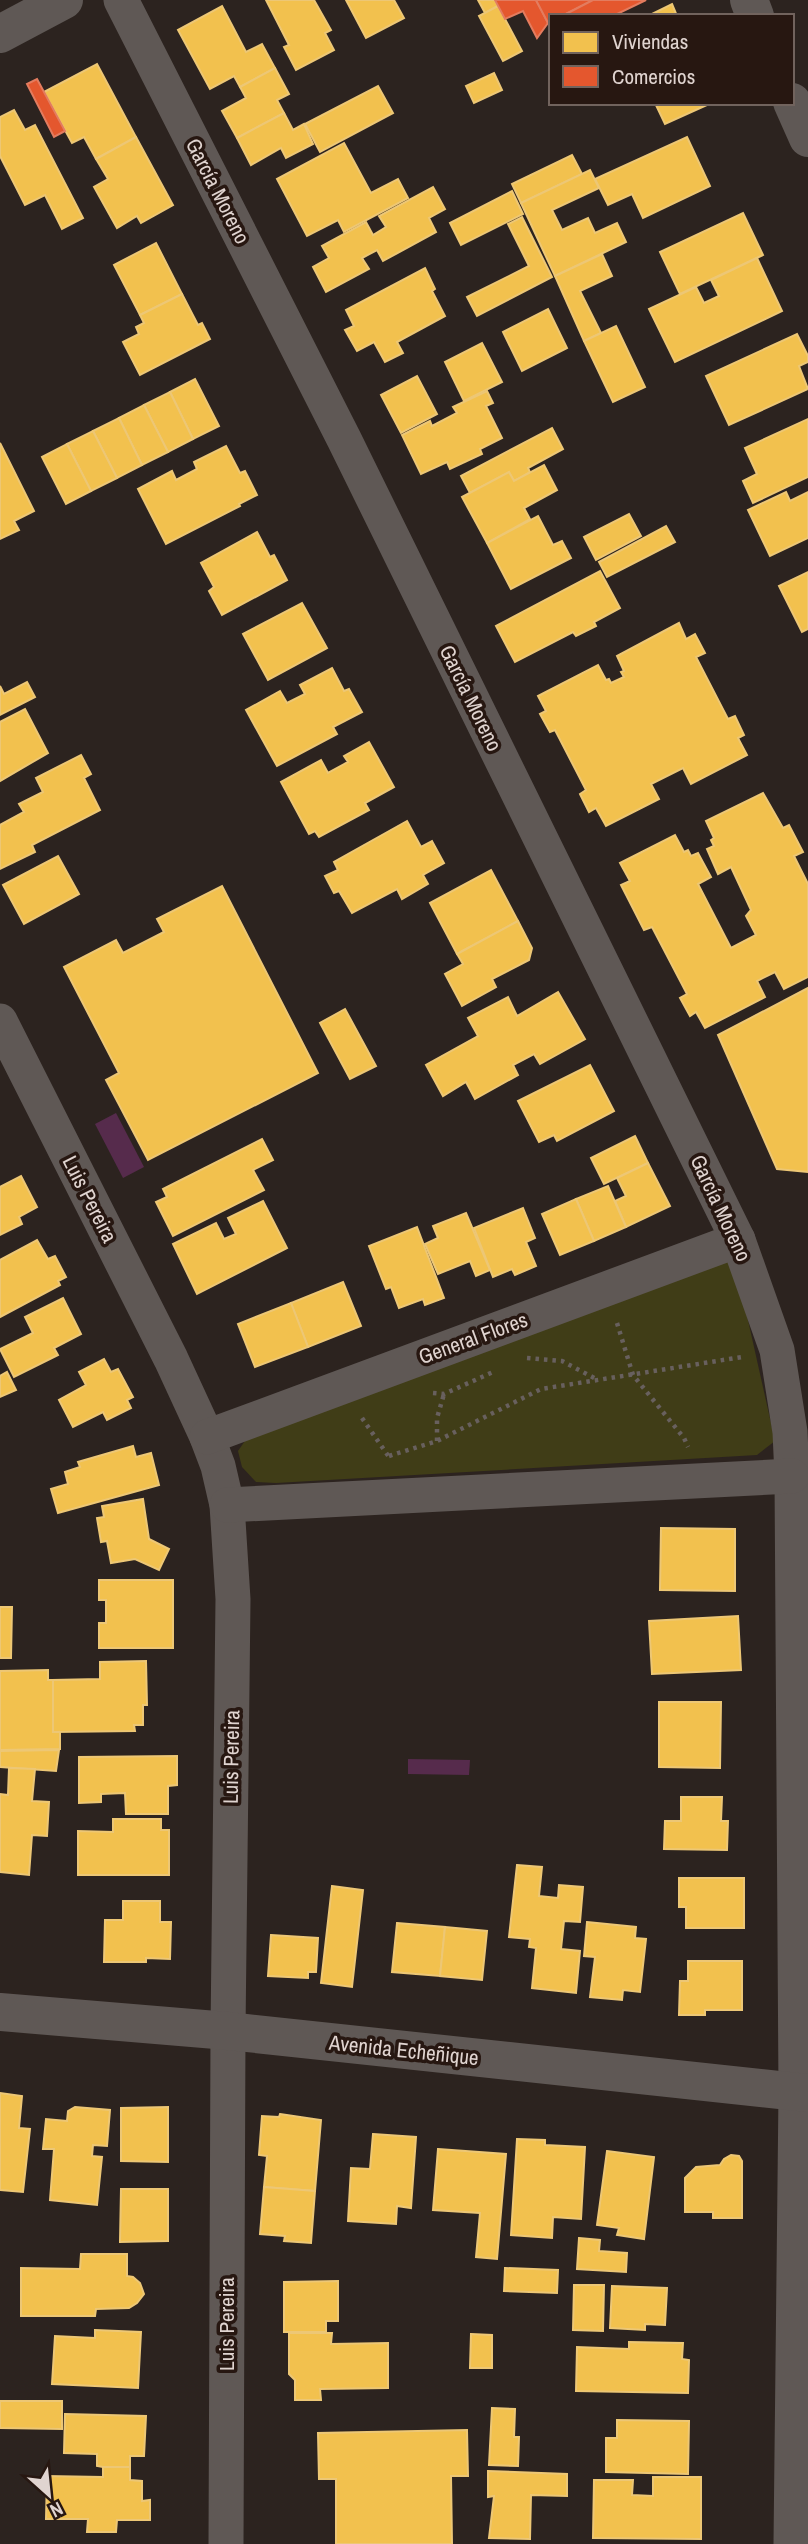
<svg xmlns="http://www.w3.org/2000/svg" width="808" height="2544" font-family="'Archivo Narrow',sans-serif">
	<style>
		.green { fill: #403d17 }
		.water { fill: #562b4c }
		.homes { fill: #f2c14e; stroke: #edc775; stroke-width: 2 }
		.shops { fill: #e4572e; stroke: #e37c5f; stroke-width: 2 }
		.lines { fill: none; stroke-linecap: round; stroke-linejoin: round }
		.path { stroke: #68605e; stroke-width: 4.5; stroke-dasharray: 3.5 5; stroke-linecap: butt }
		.minor { stroke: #5f5855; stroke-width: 35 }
		.tertiary { stroke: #5f5855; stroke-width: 38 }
		.labels { text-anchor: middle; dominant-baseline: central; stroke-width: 7; stroke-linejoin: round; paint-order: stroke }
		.street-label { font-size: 21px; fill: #e0d4d0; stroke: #271711 }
	</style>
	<rect width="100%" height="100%" fill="#2c231f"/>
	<path class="green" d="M 714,1261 L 735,1262 L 775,1441 L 757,1455 L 276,1483 L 256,1482 L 242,1467 L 238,1451 L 251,1432 Z"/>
	<g class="water">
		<path d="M 116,1113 L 144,1167 L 123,1178 L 95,1124 Z"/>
		<path d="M 408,1759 L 470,1760 L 469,1775 L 408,1774 Z"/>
	</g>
	<g class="homes">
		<path d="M 266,0 L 314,0 L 331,30 L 325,33 L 334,50 L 296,70 L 284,47 L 289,45 Z"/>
		<path d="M 346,0 L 394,0 L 404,18 L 366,38 Z"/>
		<path d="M 478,0 L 495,0 L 498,6 L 485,13 Z"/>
		<path d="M 672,4 L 677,16 L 648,16 Z"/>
		<path d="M 222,6 L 246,52 L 262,44 L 275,68 L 240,87 L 234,76 L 210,89 L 178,30 Z"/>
		<path d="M 498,6 L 522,51 L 503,61 L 479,16 Z"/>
		<path d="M 97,64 L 136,137 L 96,159 L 84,137 L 72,143 L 44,92 Z"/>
		<path d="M 275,68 L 289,94 L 277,100 L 284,113 L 237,138 L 222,111 L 246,98 L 240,87 Z"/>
		<path d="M 494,73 L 502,90 L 474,103 L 466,86 Z"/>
		<path d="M 378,86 L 393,113 L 320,152 L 305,124 Z"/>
		<path d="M 655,103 L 709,103 L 709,104 L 665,124 Z"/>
		<path d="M 14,110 L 25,130 L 35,125 L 83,218 L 62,229 L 45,195 L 25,205 L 0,156 L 0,117 Z"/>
		<path d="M 284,113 L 293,130 L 304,124 L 313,144 L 286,158 L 281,148 L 251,165 L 237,138 Z"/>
		<path d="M 136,137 L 173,205 L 141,223 L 137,216 L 117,228 L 94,187 L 108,179 L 96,159 Z"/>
		<path d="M 687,137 L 710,186 L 643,218 L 632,194 L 608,205 L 595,179 Z"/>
		<path d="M 344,143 L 371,193 L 398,179 L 408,198 L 344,232 L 338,220 L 307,236 L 277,179 Z"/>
		<path d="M 572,155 L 582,174 L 521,203 L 512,184 Z"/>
		<path d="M 590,170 L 599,188 L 552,210 L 562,230 L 588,218 L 595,233 L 617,223 L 626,242 L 555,276 L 521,203 Z"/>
		<path d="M 433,187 L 445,209 L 429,218 L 436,232 L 383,261 L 377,250 L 362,258 L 369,269 L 326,292 L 313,267 L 329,258 L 322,246 L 366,222 L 373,235 L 386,227 L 379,216 Z"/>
		<path d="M 512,191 L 523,214 L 461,245 L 450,223 Z"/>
		<path d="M 743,213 L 763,255 L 680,294 L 660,252 Z"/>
		<path d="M 522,217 L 552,277 L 477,316 L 467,297 L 529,266 L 508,224 Z"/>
		<path d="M 156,243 L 182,294 L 140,315 L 114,265 Z"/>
		<path d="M 602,254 L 612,276 L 580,291 L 601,333 L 584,341 L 555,276 Z"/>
		<path d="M 757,258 L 782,311 L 675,362 L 649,309 L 696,287 L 704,303 L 719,296 L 711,280 Z"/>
		<path d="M 425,268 L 435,289 L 432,291 L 445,316 L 397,342 L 403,353 L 385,362 L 374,342 L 357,351 L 345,330 L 354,326 L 346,310 Z"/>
		<path d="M 182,294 L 198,325 L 202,323 L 210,339 L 140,375 L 123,342 L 139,334 L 136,327 L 144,323 L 140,315 Z"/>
		<path d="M 548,309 L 567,348 L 522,371 L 503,332 Z"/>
		<path d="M 616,326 L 645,387 L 613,402 L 584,341 Z"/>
		<path d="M 797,334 L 808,356 L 808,362 L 799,366 L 808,389 L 729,425 L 706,376 Z"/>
		<path d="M 482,343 L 502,382 L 464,401 L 445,362 Z"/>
		<path d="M 417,376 L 437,414 L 401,433 L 381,395 Z"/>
		<path d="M 195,379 L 219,426 L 193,439 L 170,392 Z"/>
		<path d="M 487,391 L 493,403 L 486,406 L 502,438 L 480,449 L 482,454 L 450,469 L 447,462 L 421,474 L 402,435 L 430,421 L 432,426 L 457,413 L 453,407 Z"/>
		<path d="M 170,392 L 193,439 L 168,452 L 144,405 Z"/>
		<path d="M 144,405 L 168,452 L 142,465 L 119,418 Z"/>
		<path d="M 119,418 L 142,465 L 117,478 L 93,431 Z"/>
		<path d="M 808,419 L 808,477 L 753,503 L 743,481 L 757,474 L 745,448 Z"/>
		<path d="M 552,428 L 563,449 L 528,468 L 530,472 L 514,481 L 509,472 L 470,493 L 461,476 Z"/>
		<path d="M 93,431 L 117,478 L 91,491 L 67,444 Z"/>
		<path d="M 0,443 L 34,511 L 14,521 L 19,530 L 0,539 Z"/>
		<path d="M 67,444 L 91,491 L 66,504 L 42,457 Z"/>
		<path d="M 226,446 L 240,473 L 245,471 L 257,495 L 239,504 L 240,506 L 166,544 L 138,489 L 172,471 L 176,480 L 197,469 L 194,462 Z"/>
		<path d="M 544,465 L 557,490 L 524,508 L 530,519 L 487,543 L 462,497 L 509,472 L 514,481 Z"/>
		<path d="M 786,492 L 790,501 L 808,492 L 808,538 L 770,556 L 748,510 Z"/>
		<path d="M 629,514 L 641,536 L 596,560 L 584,537 Z"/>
		<path d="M 538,516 L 553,545 L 562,541 L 571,558 L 511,589 L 487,543 Z"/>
		<path d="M 666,526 L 675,542 L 607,577 L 599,562 Z"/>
		<path d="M 257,532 L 270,557 L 274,555 L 287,580 L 222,615 L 209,591 L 214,587 L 201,563 Z"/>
		<path d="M 600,571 L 620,608 L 594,622 L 596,626 L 576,636 L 573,632 L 515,662 L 496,626 Z"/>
		<path d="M 808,572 L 808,629 L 802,632 L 779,586 Z"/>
		<path d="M 302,603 L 327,648 L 268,680 L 243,634 Z"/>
		<path d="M 679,623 L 686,639 L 695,634 L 705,653 L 696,657 L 728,719 L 735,716 L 744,735 L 738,738 L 747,755 L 691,784 L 683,768 L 651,784 L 659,799 L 606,826 L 596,808 L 589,812 L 580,794 L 586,790 L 555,730 L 550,732 L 540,714 L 546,711 L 538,696 L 598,665 L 606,680 L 609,679 L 611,683 L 624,677 L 621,672 L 624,671 L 617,656 Z"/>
		<path d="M 332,668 L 344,691 L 349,689 L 362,712 L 333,727 L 337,734 L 277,766 L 246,710 L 280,691 L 287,703 L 305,694 L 300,685 Z"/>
		<path d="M 27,682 L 35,697 L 0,715 L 0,686 L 4,694 Z"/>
		<path d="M 25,709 L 48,753 L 0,781 L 0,722 Z"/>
		<path d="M 369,742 L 394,787 L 365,803 L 369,810 L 319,837 L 315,831 L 309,834 L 281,782 L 321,760 L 328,773 L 348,762 L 344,756 Z"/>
		<path d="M 81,755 L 91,774 L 84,778 L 100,810 L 32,845 L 35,852 L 0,869 L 0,825 L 24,812 L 19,804 L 43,792 L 36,778 Z"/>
		<path d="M 763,793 L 783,828 L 789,825 L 803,852 L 794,856 L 808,884 L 808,977 L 784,989 L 775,972 L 757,981 L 765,997 L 705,1028 L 696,1012 L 690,1016 L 680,998 L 687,994 L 652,927 L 644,930 L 621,885 L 630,881 L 620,863 L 675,835 L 684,852 L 688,850 L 691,856 L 698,853 L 711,877 L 698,884 L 731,948 L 756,935 L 746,916 L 751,910 L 731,867 L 718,874 L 707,849 L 714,846 L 711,840 L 714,838 L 706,821 Z"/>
		<path d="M 407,821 L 421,847 L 432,841 L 444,863 L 423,875 L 428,884 L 402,899 L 397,889 L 352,913 L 339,891 L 334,893 L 325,876 L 338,870 L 334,862 Z"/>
		<path d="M 58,856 L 79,894 L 24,924 L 3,885 Z"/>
		<path d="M 491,870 L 518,921 L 457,954 L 430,903 Z"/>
		<path d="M 222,886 L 318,1073 L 148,1160 L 106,1080 L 119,1073 L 64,967 L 116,940 L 123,953 L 164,932 L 157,919 Z"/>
		<path d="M 518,921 L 532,948 L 529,960 L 492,979 L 496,987 L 462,1006 L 445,974 L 463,964 L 457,954 Z"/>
		<path d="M 808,988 L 808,1172 L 777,1169 L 718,1035 Z"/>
		<path d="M 558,992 L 585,1039 L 540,1064 L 534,1054 L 513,1065 L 518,1075 L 475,1099 L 466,1082 L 443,1096 L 426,1065 L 478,1036 L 468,1018 L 508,997 L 517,1016 Z"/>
		<path d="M 345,1009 L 376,1066 L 350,1079 L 320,1023 Z"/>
		<path d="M 590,1065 L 614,1111 L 557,1141 L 554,1135 L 539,1142 L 518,1101 Z"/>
		<path d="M 635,1136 L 648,1163 L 604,1184 L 591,1158 Z"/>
		<path d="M 262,1139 L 273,1160 L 253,1170 L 264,1190 L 173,1236 L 156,1202 L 167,1197 L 163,1189 Z"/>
		<path d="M 648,1163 L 670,1206 L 626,1227 L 615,1201 L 626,1196 L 617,1178 Z"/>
		<path d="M 21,1176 L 37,1207 L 19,1217 L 22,1224 L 0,1235 L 0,1187 Z"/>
		<path d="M 608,1186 L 626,1227 L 594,1241 L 576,1199 Z"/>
		<path d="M 576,1199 L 594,1241 L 560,1255 L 542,1214 Z"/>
		<path d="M 263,1201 L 287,1248 L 197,1294 L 173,1244 L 216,1223 L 224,1239 L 236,1234 L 228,1218 Z"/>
		<path d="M 523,1208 L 535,1238 L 526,1242 L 536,1266 L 515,1275 L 512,1269 L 493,1277 L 474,1228 Z"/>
		<path d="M 466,1213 L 490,1270 L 476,1276 L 470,1261 L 438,1274 L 425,1244 L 438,1238 L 433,1226 Z"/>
		<path d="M 417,1227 L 444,1298 L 425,1305 L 423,1299 L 399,1308 L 391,1287 L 386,1289 L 369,1246 Z"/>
		<path d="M 37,1240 L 48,1259 L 55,1256 L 66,1277 L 58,1281 L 60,1285 L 0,1317 L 0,1260 Z"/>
		<path d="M 343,1282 L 361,1326 L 308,1347 L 291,1303 Z"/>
		<path d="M 63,1298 L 81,1334 L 54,1348 L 58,1355 L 14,1377 L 0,1349 L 33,1333 L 25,1317 Z"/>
		<path d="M 291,1303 L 308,1347 L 255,1367 L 238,1324 Z"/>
		<path d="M 104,1359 L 111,1372 L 118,1369 L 133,1397 L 127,1400 L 131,1408 L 107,1420 L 103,1412 L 73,1427 L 59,1400 L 86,1385 L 79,1372 Z"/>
		<path d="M 7,1372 L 16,1390 L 0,1397 L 0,1376 Z"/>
		<path d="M 133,1446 L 136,1457 L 151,1453 L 159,1485 L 58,1513 L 51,1489 L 68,1484 L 65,1472 L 80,1467 L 78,1462 Z"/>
		<path d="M 143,1499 L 149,1539 L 169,1549 L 159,1570 L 135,1559 L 111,1563 L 107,1541 L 101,1542 L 97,1518 L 104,1517 L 102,1506 Z"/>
		<path d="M 661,1528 L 735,1529 L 735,1591 L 660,1590 Z"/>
		<path d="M 99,1580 L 173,1580 L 173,1648 L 99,1648 L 99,1623 L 106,1623 L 106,1600 L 99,1600 Z"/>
		<path d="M 0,1607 L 12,1607 L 11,1658 L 0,1658 Z"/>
		<path d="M 738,1616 L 741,1670 L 652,1674 L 649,1621 Z"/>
		<path d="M 146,1661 L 147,1705 L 143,1705 L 143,1725 L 134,1725 L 135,1731 L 53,1732 L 53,1680 L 100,1679 L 100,1662 Z"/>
		<path d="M 48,1670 L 48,1680 L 53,1680 L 53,1732 L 60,1732 L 60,1749 L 0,1750 L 0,1671 Z"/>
		<path d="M 659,1702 L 721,1702 L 720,1768 L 659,1767 Z"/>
		<path d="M 59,1750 L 56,1771 L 0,1767 L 0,1751 Z"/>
		<path d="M 177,1756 L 177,1785 L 168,1786 L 168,1814 L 126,1814 L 125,1793 L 101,1794 L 101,1802 L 79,1803 L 79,1757 Z"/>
		<path d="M 9,1768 L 35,1769 L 32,1801 L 49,1802 L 47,1836 L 32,1835 L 29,1875 L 0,1872 L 0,1794 L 8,1795 Z"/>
		<path d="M 681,1797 L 722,1797 L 721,1821 L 728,1821 L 727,1850 L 664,1849 L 665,1821 L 681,1821 Z"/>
		<path d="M 113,1819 L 161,1819 L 161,1830 L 169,1830 L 169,1875 L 78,1875 L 78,1831 L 113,1832 Z"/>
		<path d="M 517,1865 L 542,1867 L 539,1896 L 558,1898 L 559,1885 L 583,1887 L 580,1922 L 564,1921 L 561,1949 L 580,1951 L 576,1993 L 532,1988 L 536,1948 L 529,1947 L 530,1939 L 509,1937 Z"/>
		<path d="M 679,1878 L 744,1878 L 744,1928 L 686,1928 L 686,1907 L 679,1907 Z"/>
		<path d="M 332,1886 L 363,1890 L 352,1987 L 321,1983 Z"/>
		<path d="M 123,1901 L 160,1901 L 160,1922 L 171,1922 L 170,1959 L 146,1958 L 146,1962 L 104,1962 L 105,1920 L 123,1920 Z"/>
		<path d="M 587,1922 L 636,1927 L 635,1938 L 646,1939 L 640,1992 L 623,1990 L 622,2000 L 590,1997 L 595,1957 L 584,1956 Z"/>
		<path d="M 397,1923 L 445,1927 L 440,1976 L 392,1972 Z"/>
		<path d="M 445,1927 L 487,1931 L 482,1980 L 440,1976 Z"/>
		<path d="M 271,1935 L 318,1938 L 316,1972 L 308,1972 L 308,1978 L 268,1976 Z"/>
		<path d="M 688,1961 L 742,1961 L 742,2010 L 705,2010 L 705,2015 L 679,2015 L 680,1981 L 688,1981 Z"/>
		<path d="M 0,2093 L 22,2096 L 19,2128 L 30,2129 L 23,2192 L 0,2190 Z"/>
		<path d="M 75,2107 L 110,2110 L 107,2146 L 93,2145 L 92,2156 L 102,2157 L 97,2205 L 50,2200 L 54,2149 L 43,2149 L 46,2119 L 67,2121 L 68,2111 Z"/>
		<path d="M 168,2107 L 168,2162 L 121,2161 L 121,2108 Z"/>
		<path d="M 280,2114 L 321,2120 L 315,2191 L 264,2187 L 267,2156 L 259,2155 L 262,2116 L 279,2117 Z"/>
		<path d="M 373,2134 L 416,2137 L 411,2208 L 397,2206 L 396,2224 L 348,2221 L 351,2168 L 370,2169 Z"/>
		<path d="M 517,2139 L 545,2140 L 545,2145 L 585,2147 L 581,2219 L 553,2217 L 552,2238 L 511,2235 Z"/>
		<path d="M 438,2149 L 506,2154 L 497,2259 L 476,2257 L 480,2213 L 433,2210 Z"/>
		<path d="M 607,2151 L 654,2157 L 644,2239 L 617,2235 L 619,2228 L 597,2225 Z"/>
		<path d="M 731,2155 L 739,2156 L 742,2161 L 742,2218 L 713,2218 L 713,2212 L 685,2212 L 685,2178 L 696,2167 L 720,2165 L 724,2159 Z"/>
		<path d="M 264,2187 L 315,2191 L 311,2243 L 284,2241 L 285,2236 L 260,2234 Z"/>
		<path d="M 121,2189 L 168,2189 L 168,2241 L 120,2242 Z"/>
		<path d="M 579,2238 L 600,2240 L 599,2251 L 627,2253 L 626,2272 L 577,2269 Z"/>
		<path d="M 81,2254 L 127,2254 L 127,2276 L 133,2277 L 140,2283 L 144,2294 L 137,2303 L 129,2308 L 96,2309 L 95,2316 L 21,2316 L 21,2268 L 80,2269 Z"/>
		<path d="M 505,2268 L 558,2270 L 557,2293 L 504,2291 Z"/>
		<path d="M 338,2281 L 338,2321 L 326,2321 L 326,2332 L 284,2332 L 284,2282 Z"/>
		<path d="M 574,2285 L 604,2285 L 603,2331 L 573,2330 Z"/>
		<path d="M 612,2286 L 667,2288 L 665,2325 L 645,2324 L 645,2330 L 610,2328 Z"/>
		<path d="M 95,2330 L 141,2332 L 138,2388 L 52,2384 L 55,2336 L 95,2338 Z"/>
		<path d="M 289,2333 L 332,2333 L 331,2344 L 388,2343 L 388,2388 L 320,2389 L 321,2400 L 295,2400 L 295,2380 L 289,2374 Z"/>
		<path d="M 471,2334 L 492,2335 L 492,2368 L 470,2368 Z"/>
		<path d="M 629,2342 L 683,2343 L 682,2359 L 689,2360 L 688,2393 L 576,2391 L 577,2347 L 629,2349 Z"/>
		<path d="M 0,2401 L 62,2401 L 62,2429 L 0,2428 Z"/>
		<path d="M 492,2408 L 515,2409 L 514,2437 L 519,2437 L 518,2466 L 489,2465 Z"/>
		<path d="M 65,2414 L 146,2416 L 144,2456 L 130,2456 L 130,2467 L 103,2467 L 97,2466 L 97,2454 L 64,2453 Z"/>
		<path d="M 617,2420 L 689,2421 L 688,2474 L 606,2472 L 606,2438 L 617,2438 Z"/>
		<path d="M 467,2430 L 468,2476 L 451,2476 L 452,2544 L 336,2544 L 336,2479 L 319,2479 L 318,2433 Z"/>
		<path d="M 103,2467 L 130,2467 L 130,2480 L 142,2481 L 142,2501 L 150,2500 L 150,2520 L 117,2520 L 116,2532 L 87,2532 L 88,2519 L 46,2519 L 47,2476 L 103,2477 Z"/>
		<path d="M 488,2471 L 567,2474 L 567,2496 L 531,2495 L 530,2539 L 489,2538 L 494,2496 L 488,2497 Z"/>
		<path d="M 653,2477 L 701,2477 L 701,2539 L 593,2538 L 594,2480 L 633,2480 L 632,2495 L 653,2496 Z"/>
	</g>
	<g class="shops">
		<path d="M 495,0 L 536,0 L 548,23 L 537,38 L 523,11 L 505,19 Z"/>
		<path d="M 536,0 L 593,0 L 562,16 L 551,16 L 551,21 L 548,23 Z"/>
		<path d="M 593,0 L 646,0 L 613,16 L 562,16 Z"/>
		<path d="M 37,79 L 65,131 L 54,137 L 27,84 Z"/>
	</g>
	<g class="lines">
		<g class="path">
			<path d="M 617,1323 L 633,1375 L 684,1438 L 688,1447"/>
			<path d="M 527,1358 L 562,1361 L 598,1380"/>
			<path d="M 433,1393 L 444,1394 L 493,1372"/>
			<path d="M 362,1418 L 389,1457"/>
			<path d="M 437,1441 L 437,1418 L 444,1394"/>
			<path d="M 389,1456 L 437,1441 L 541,1389 L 742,1357"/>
		</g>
		<g class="minor">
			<path d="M 121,0 L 344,439 L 738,1240 L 777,1350 L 790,1432 L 792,1476 L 796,2092 L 791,2544"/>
			<path d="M 0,1021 L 171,1359 L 207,1437 L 218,1466 L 227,1505 L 233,1599 L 228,2031 L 226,2544"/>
			<path d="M 207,1437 L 738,1240"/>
			<path d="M 227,1505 L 792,1476"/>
		</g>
		<g class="tertiary">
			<path d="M 749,0 L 755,16"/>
			<path d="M 0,34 L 64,0"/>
			<path d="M 792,102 L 808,138"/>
			<path d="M 0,2012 L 228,2031 L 808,2093"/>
		</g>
	</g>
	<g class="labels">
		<g class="street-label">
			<text transform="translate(218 191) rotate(63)">García Moreno</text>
			<text transform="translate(471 698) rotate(64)">García Moreno</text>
			<text transform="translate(90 1199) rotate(63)">Luis Pereira</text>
			<text transform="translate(721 1208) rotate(65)">García Moreno</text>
			<text transform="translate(473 1338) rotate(-20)">General Flores</text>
			<text transform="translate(231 1757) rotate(-89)">Luis Pereira</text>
			<text transform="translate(404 2050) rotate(6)">Avenida Echeñique</text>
			<text transform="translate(226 2324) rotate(-90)">Luis Pereira</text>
		</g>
	</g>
	<rect x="549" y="14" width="245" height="91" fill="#271711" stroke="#71635d" stroke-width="2"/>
	<rect x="563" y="32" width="35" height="21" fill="#f2c14e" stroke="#71635d" stroke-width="2"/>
	<text x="612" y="49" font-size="21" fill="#e0d4d0">Viviendas</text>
	<rect x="563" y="66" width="35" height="21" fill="#e4572e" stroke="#71635d" stroke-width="2"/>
	<text x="612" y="84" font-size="21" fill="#e0d4d0">Comercios</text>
	<g transform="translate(49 2495) rotate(153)" stroke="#271711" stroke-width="5" paint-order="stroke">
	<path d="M0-5L12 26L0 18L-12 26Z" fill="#e0d4d0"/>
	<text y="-10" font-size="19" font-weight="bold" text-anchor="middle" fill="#e0d4d0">N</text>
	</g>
</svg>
